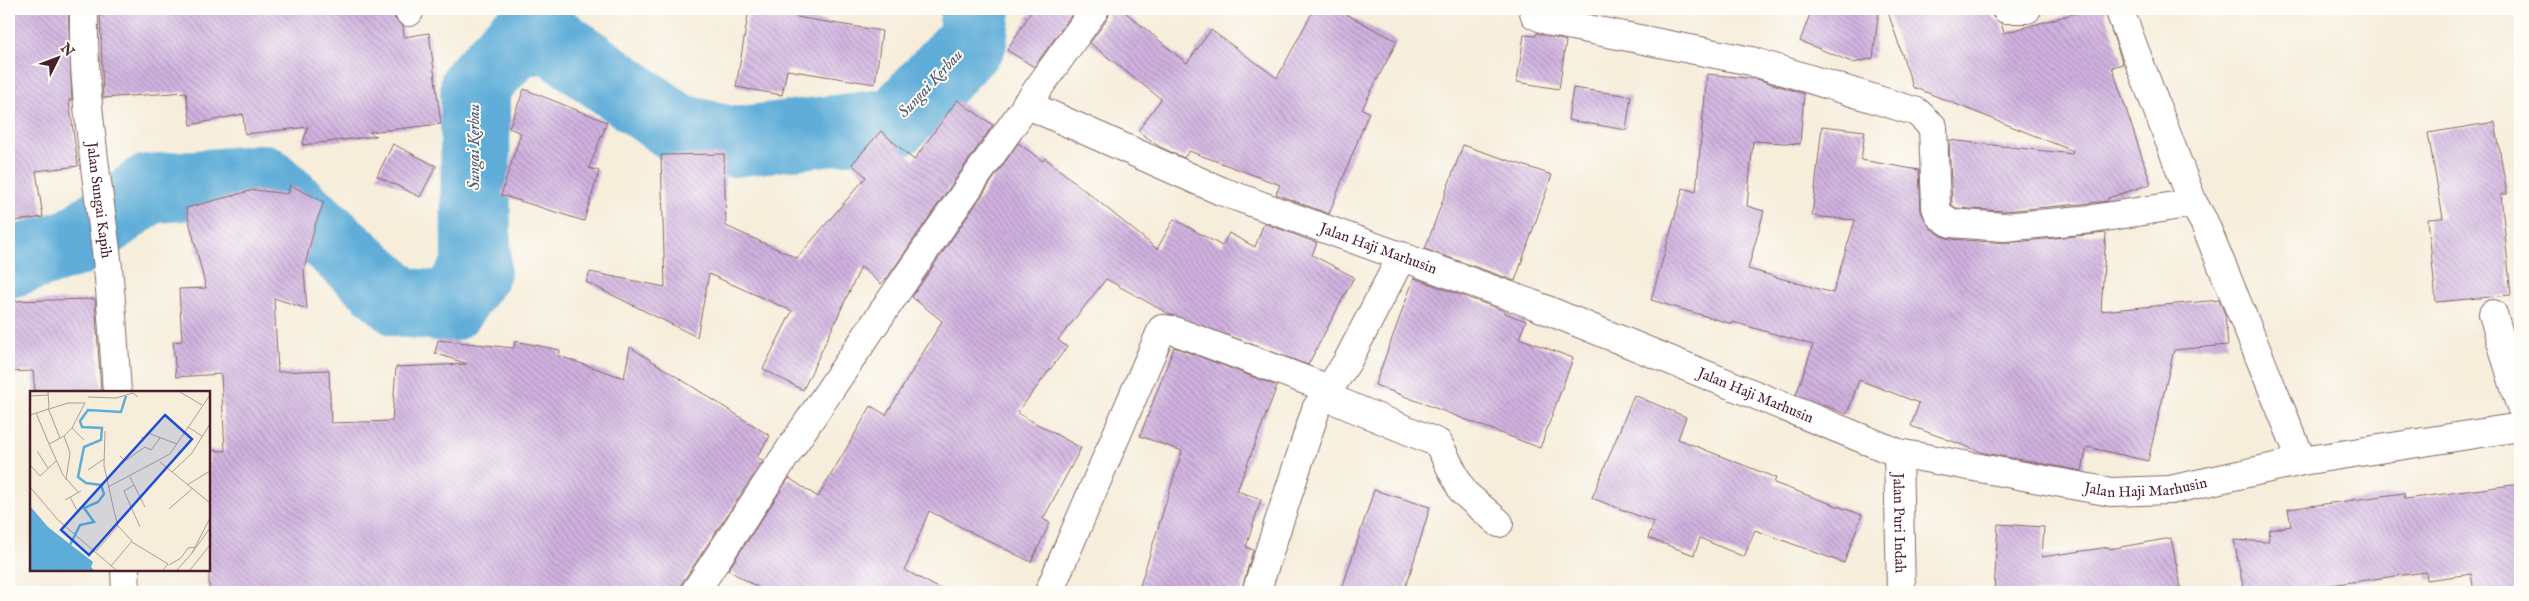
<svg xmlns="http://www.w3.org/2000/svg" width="2529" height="601" font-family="'IM FELL English',serif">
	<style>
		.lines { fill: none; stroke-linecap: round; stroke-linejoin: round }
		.river { stroke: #5eadd8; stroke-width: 70 }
		.building { fill: url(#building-back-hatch) }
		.minor-casing { stroke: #866768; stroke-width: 30 }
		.tertiary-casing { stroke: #866768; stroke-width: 30 }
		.minor { stroke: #fff; stroke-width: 28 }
		.tertiary { stroke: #fff; stroke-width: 28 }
		.labels { text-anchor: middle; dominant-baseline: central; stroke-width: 4; stroke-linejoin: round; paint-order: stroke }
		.street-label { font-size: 15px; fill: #4a1f2b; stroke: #fdfcf7 }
		.water-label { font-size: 16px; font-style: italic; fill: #525870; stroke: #fdfcf7 }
		.inset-river { fill: none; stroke: #5eadd8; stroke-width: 2.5 }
		.inset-road { fill: none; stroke: #b19b94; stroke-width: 1 }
		.view { fill: #1d4ed8; fill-opacity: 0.15; stroke: #1d4ed8; stroke-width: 2.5 }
		.inset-edge { fill: none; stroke: #4a1f2b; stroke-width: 2.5 }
	</style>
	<defs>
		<pattern id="building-back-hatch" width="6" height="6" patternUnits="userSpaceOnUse" patternTransform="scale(1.25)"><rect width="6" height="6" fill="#d0b2e0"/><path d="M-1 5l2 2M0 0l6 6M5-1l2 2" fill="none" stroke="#ab90b6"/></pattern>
	</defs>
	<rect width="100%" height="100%" fill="#fdfcf7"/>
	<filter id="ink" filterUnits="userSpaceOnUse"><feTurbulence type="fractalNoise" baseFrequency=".02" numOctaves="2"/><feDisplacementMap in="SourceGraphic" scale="10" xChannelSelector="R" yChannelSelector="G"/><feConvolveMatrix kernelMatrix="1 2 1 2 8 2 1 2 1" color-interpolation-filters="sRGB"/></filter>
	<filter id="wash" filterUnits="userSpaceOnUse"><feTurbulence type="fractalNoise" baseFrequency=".0096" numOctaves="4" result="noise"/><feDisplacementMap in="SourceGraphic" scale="20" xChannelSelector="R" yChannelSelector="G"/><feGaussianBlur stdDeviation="1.12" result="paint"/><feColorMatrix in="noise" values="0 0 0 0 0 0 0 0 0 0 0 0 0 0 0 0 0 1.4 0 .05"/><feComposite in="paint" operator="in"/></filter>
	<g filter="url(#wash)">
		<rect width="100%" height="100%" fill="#f6edda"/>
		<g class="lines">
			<path class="river" d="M 9,263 L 75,242 L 148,189 L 263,179 L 400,302 L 449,307 L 476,270 L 475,85 L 516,41 L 551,39 L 677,128 L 733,142 L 895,123 L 972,41 L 976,9"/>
		</g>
		<g id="blocks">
			<g class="building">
				<path d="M 9,9 L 68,9 L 72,100 L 69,100 L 78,166 L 36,171 L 43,217 L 9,222 Z"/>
				<path d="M 100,9 L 393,9 L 395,19 L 403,26 L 404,37 L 429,33 L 441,124 L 369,132 L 376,136 L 302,145 L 308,127 L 245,134 L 243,114 L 191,125 L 186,92 L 103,98 Z"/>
				<path d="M 749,9 L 797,9 L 796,17 L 882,31 L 875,84 L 787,70 L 782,95 L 736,87 Z"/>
				<path d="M 1033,9 L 1076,9 L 1034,67 L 1007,50 Z"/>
				<path d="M 1110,9 L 1121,9 L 1187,63 L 1211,30 L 1277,78 L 1314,9 L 1336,9 L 1397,41 L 1362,109 L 1369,112 L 1329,214 L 1276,194 L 1280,185 L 1189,151 L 1184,158 L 1160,147 L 1138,131 L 1161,99 L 1090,43 L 1108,18 Z"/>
				<path d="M 1812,9 L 1879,9 L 1873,58 L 1854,63 L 1800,41 Z"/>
				<path d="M 1887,9 L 1990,9 L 1993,17 L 2001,23 L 2004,33 L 2091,9 L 2104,9 L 2123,64 L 2112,67 L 2151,184 L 2108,198 L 2108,201 L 2091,203 L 2004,211 L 1956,208 L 1952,205 L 1949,140 L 2072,154 L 2073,151 L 1913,87 Z"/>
				<path d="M 1537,33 L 1566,41 L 1559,89 L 1517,82 L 1524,35 L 1536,36 Z"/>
				<path d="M 1707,74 L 1757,79 L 1804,94 L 1800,144 L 1753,141 L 1747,206 L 1764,211 L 1748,269 L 1833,293 L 1855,220 L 1812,216 L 1822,126 L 1865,131 L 1861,160 L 1919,170 L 1921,212 L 1930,228 L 1942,236 L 1950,239 L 2005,243 L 2106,233 L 2101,311 L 2219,300 L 2225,315 L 2228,345 L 2174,350 L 2148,461 L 2087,447 L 2082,471 L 1984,453 L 1911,426 L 1919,403 L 1859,380 L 1847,414 L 1796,395 L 1813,345 L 1733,322 L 1732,324 L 1651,300 L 1683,188 L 1696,192 Z"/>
				<path d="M 1573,88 L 1631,96 L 1626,130 L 1568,120 Z"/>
				<path d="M 524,89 L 607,122 L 589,168 L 599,171 L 584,221 L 501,195 L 521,133 L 509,128 Z"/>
				<path d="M 957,100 L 993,125 L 887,278 L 881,284 L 861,267 L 803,390 L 763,369 L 792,311 L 709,274 L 697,337 L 586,282 L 590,272 L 665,287 L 661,155 L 724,154 L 726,226 L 797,258 L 866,177 L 852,164 L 881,131 L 914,160 Z"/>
				<path d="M 2495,122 L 2507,194 L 2501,194 L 2511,295 L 2436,302 L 2428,219 L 2443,218 L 2428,133 Z"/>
				<path d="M 1018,143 L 1043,161 L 1045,158 L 1157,249 L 1174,219 L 1222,246 L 1229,233 L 1255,247 L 1264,223 L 1317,243 L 1312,255 L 1354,277 L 1308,365 L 1169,314 L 1106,279 L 1058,340 L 1067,347 L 1017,413 L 1081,448 L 1043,519 L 1050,523 L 1031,562 L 929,511 L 905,570 L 946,592 L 766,592 L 728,570 L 789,478 L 818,497 L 871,406 L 886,415 L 942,321 L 912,297 Z"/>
				<path d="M 393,144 L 436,166 L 420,197 L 377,176 Z"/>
				<path d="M 1463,145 L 1552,175 L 1515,281 L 1425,249 Z"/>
				<path d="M 290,185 L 324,202 L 315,225 L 304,270 L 307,309 L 274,298 L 278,372 L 329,370 L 331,423 L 392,421 L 396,367 L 467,364 L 435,353 L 438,340 L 514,348 L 515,341 L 560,350 L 559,356 L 624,378 L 630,347 L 770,436 L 757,457 L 763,461 L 682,583 L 680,592 L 209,592 L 209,450 L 225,451 L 221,374 L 176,377 L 173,342 L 182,341 L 179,289 L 206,288 L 186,208 L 254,190 L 288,194 Z"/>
				<path d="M 1414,278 L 1505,311 L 1505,313 L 1526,321 L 1519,338 L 1573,358 L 1540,448 L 1375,385 Z"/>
				<path d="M 95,299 L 101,392 L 35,392 L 33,371 L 9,372 L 9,301 Z"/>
				<path d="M 1174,347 L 1277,386 L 1237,491 L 1261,499 L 1246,547 L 1253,550 L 1241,592 L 1138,592 L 1182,451 L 1140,436 Z"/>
				<path d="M 1634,395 L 1686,417 L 1678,439 L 1776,478 L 1774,483 L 1862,515 L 1844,563 L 1755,530 L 1744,557 L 1700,538 L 1694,555 L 1648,538 L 1654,522 L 1592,498 Z"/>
				<path d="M 2520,484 L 2520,592 L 2474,592 L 2471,574 L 2427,580 L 2426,572 L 2278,592 L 2244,592 L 2234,540 L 2268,542 L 2270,530 L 2291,526 L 2288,509 L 2404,493 L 2405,499 Z"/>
				<path d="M 1374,490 L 1430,507 L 1409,577 L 1403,592 L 1341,592 Z"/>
				<path d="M 1998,524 L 2044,527 L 2042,557 L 2109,547 L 2110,549 L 2171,538 L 2181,587 L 2152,592 L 1994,592 Z"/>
			</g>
		</g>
	</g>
	<g filter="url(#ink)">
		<use href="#blocks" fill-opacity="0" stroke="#866768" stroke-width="1"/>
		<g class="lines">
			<g class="minor-casing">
				<g id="minor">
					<path d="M 1533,9 L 1535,15 L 1552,22 L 1751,61 L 1917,112 L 1933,127 L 1936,207 L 1939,215 L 1951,223 L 2004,227 L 2093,219 L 2193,203"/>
					<path d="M 2006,9 L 2027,9"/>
					<path d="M 2119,9 L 2193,203 L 2204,222 L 2302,461"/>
					<path d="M 409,12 L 409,9"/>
					<path id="s1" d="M 1026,104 L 1221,191 L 1532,304 L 1898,453 L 2111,492 L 2170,490 L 2302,461 L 2520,427"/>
					<path d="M 2493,314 L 2520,405"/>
					<path d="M 1325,396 L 1438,443 L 1463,492 L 1499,523"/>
					<path id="s2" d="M 1898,453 L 1901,592"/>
					<path d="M 695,592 C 825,395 957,200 1095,9"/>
					<path d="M 1049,592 L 1162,329 L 1172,330 L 1329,389"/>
					<path d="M 1256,592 L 1316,409 L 1347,362 L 1402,256"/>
				</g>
			</g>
			<g class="tertiary-casing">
				<g id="tertiary">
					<path id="s3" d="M 84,9 C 82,93 97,176 107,259 C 112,303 114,348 117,392"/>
					<path d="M 125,570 L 126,592"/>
				</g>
			</g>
			<use href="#minor" class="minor"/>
			<use href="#tertiary" class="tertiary"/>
		</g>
	</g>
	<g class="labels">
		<g class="street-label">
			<text stroke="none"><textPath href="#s3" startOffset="192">Jalan Sungai Kapih</textPath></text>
			<text stroke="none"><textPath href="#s1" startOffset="381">Jalan Haji Marhusin</textPath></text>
			<text stroke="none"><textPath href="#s1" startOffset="786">Jalan Haji Marhusin</textPath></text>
			<text stroke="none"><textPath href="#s1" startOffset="1191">Jalan Haji Marhusin</textPath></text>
			<text stroke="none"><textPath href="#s2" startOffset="70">Jalan Puri Indah</textPath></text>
		</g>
		<g class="water-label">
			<text transform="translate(931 84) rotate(-47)">Sungai Kerbau</text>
			<text transform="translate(475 147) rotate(-90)">Sungai Kerbau</text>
		</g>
	</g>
	<g transform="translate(30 391)">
		<rect width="180" height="180" fill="#f6edda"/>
		<path d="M 0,115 L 18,136 L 63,171 L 61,176 L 64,179 L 0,179 Z" fill="#5eadd8"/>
		<path class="inset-river" d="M 39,156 L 50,134 L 64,131 L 54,117 L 68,111 L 74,103 L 71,94 L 56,92 L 48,86 L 54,56 L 71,49 L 72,37 L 52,36 L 50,30 L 58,19 L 91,21 L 96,5"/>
		<path class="inset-road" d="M 18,1 L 19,17M 150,1 L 172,14M 0,5 L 18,4M 58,6 L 86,7 L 103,2 L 108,6M 18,17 L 30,47M 6,22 L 19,53 L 34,45 L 40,62 L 36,89M 0,24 L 38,12 L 55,12 L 42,37 L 34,45M 158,36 L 172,45M 42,37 L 54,49M 75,40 L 74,75 L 84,120 L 88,135 L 102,150 L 81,175M 111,46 L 114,48 L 118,42 L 147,53M 19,53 L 33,84 L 48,101M 7,60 L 18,77M 90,65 L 95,70 L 115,56 L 121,59 L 130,47M 130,71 L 180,112M 0,74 L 10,85 L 26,70M 58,79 L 74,68M 142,81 L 162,62 L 180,33M 100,86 L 115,116M 104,94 L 94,100 L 110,136M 157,94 L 180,80M 0,96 L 28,129 L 86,179M 78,96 L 140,63 L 180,4M 40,106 L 48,121M 35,109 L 51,100M 139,118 L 163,97M 102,151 L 138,173 L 133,179M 66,160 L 88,135M 162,162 L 180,137M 139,174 L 151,167 L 158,157 L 165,156M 147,179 L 162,162 L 180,127M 160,179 L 180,154"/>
		<path class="view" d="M 135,24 L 162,48 L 59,164 L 31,139 Z"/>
		<rect width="180" height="180" class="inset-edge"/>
	</g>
	<rect width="2529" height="601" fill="none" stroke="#fdfcf7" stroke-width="30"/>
	<g transform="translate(58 58) rotate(48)" stroke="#fdfcf7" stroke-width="4" paint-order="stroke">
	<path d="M0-4L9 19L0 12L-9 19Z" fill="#4a1f2b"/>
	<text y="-8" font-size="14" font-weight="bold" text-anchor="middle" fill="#4a1f2b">N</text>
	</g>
</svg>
